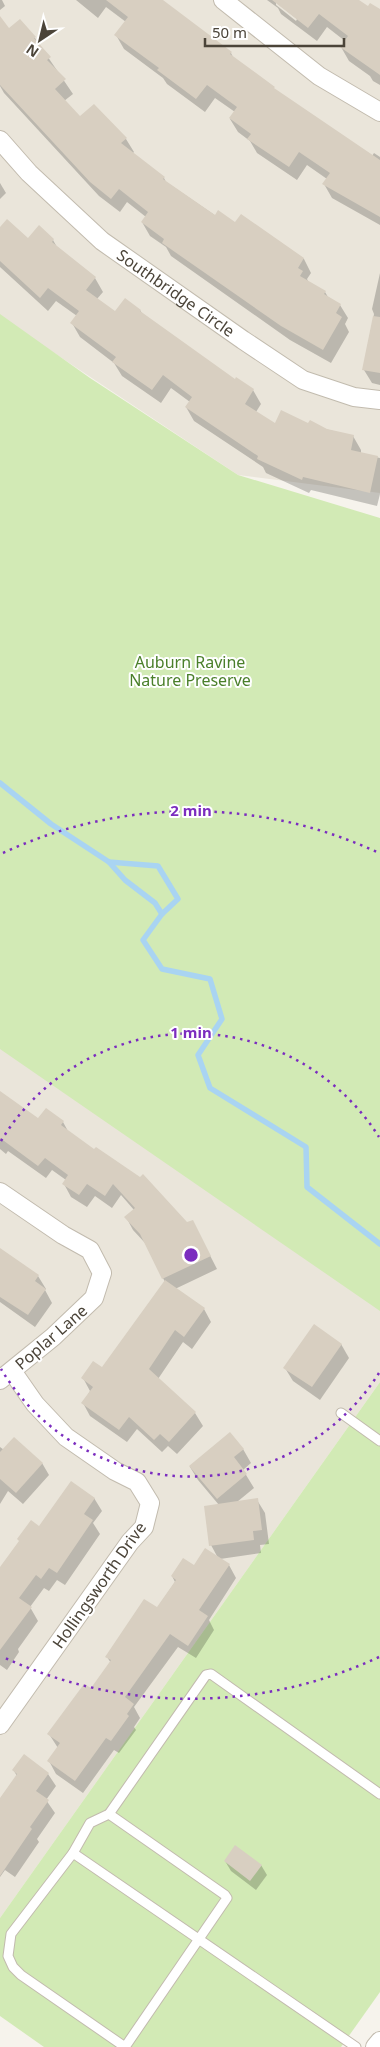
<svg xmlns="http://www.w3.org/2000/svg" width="380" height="2047" font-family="'Noto Sans',sans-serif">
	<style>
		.residential { fill: #eae5da }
		.green { fill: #d2eab5 }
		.shadow { fill: #0003; fill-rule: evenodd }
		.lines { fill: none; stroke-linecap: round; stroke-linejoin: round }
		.stream { stroke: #a9d4f2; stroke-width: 5.5 }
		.building { fill: #d8cfc1 }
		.lane-casing { stroke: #c2bbae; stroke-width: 11 }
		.street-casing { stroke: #c2bbae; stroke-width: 20 }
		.lane { stroke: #fff; stroke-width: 9 }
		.street { stroke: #fff; stroke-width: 18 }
		.ring { fill: none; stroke: #7b2cbf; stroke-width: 2.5; stroke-dasharray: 2.5 5 }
		.labels { text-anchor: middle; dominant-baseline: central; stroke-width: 4; stroke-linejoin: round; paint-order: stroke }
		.street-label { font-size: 16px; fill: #4b4439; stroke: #fff }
		.park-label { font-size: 16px; fill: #4a7f2a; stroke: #fff }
		.centre { fill: #7b2cbf; stroke: #fff; stroke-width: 2.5 }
		.ring-label { font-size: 15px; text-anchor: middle; font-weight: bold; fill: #7b2cbf; stroke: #fff; stroke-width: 4; stroke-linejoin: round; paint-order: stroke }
	</style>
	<rect width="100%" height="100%" fill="#f6f3ec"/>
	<g class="residential">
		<path d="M 0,0 L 380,0 L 380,493 L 238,475 L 0,317 Z"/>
		<path d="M 0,1048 L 380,1309 L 380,1382 L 0,1918 Z"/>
	</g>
	<g class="green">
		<path d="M 0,314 L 90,378 L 238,475 L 380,518 L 380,1311 L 0,1049 Z"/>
		<path d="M 380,1382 L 380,1992 L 341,2047 L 44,2047 L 0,2016 L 0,1918 Z"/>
	</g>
	<g class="shadow">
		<path d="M 0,0 L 2,0 L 5,6 L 0,10 Z"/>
		<path d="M 76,0 L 160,0 L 231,53 L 234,59 L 276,91 L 372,156 L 374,153 L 380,157 L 380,225 L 332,198 L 324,184 L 327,179 L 307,165 L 297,180 L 257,153 L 250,141 L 238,132 L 230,119 L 235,112 L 215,98 L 205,112 L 167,84 L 163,78 L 124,49 L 116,35 L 126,22 L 106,7 L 98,18 Z"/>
		<path d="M 267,0 L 357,0 L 368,8 L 380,11 L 380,85 L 373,81 L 370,76 L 349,61 L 341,47 L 345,41 L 327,27 L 317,41 L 281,14 L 278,8 ZM 276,2 L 297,19 L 296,21 L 276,5 Z"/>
		<path d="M 0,18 L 9,30 L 20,21 L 35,38 L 73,94 L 64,101 L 80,118 L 126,139 L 134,152 L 132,154 L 164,178 L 166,182 L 216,216 L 236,224 L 241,215 L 304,259 L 311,273 L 307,279 L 309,283 L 325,292 L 328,297 L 340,305 L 348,318 L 345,324 L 349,332 L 331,363 L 290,340 L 171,256 L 166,247 L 150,236 L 142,222 L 146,217 L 127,202 L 120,212 L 99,196 L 4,93 L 0,86 Z"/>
		<path d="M 0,183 L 6,193 L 0,199 Z"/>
		<path d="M 39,227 L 53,240 L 58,249 L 95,278 L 103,292 L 97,299 L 115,312 L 140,310 L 143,315 L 235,381 L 253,390 L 261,404 L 256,412 L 275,425 L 309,425 L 353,436 L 361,450 L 361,454 L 380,458 L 380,494 L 377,506 L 311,490 L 309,493 L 266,473 L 263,467 L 194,421 L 186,407 L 190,402 L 171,388 L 161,403 L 122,376 L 114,363 L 80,337 L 72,323 L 77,316 L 56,301 L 48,311 L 0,267 L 0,229 L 28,239 Z"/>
		<path d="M 380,273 L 380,385 L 372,383 L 364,370 L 374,314 L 372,309 Z"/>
		<path d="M 0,1092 L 39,1120 L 63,1122 L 69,1133 L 199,1234 L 217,1269 L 175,1289 L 204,1309 L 211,1322 L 192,1349 L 183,1342 L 158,1379 L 195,1413 L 203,1426 L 177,1454 L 168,1446 L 162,1452 L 137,1429 L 127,1442 L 90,1416 L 83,1403 L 90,1391 L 83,1378 L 102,1369 L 165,1282 L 146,1244 L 133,1230 L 126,1217 L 134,1210 L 121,1195 L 112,1208 L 95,1196 L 87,1207 L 71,1197 L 64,1184 L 66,1180 L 52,1170 L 46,1178 L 8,1151 L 6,1154 L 0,1149 Z"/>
		<path d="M 0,1249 L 38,1276 L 46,1289 L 45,1290 L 52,1303 L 35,1327 L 0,1302 Z"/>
		<path d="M 341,1344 L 349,1358 L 320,1400 L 293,1381 L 285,1368 Z"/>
		<path d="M 0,1447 L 4,1450 L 42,1463 L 49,1475 L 23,1504 L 8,1491 L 0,1504 Z"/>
		<path d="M 243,1449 L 251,1463 L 243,1470 L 254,1488 L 237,1502 L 257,1500 L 265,1513 L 269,1544 L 260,1545 L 261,1553 L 220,1559 L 229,1565 L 236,1578 L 209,1620 L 214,1630 L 196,1658 L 178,1647 L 134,1707 L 140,1718 L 134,1727 L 136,1730 L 119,1753 L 114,1750 L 83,1793 L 56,1774 L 49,1761 L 58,1748 L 49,1734 L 91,1690 L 111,1663 L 107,1657 L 157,1609 L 175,1582 L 172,1576 L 218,1558 L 211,1545 L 219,1505 L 198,1480 L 190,1467 Z"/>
		<path d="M 94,1498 L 102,1511 L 93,1523 L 100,1534 L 65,1585 L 57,1580 L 49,1591 L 44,1588 L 30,1607 L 38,1621 L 18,1649 L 19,1652 L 7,1670 L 0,1665 L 0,1569 L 39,1527 Z"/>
		<path d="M 14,1771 L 48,1774 L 56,1786 L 46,1800 L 55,1813 L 37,1839 L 39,1842 L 15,1877 L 5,1870 L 0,1877 L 0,1799 L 17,1776 Z"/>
		<path d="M 225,1861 L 261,1865 L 267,1875 L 256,1890 L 231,1871 Z"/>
	</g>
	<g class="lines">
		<g class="stream">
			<path d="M 0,783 L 51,824 L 109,862 L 158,866 L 178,899 L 162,914 L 143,940 L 162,969 L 210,979 L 222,1019 L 198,1055 L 210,1088 L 306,1147 L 307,1187 L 380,1244"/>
			<path d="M 109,862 L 125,880 L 155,903 L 162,914"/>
		</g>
	</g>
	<g class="building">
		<path d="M 106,0 L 163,0 L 232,52 L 230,54 L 275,87 L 274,88 L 380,160 L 380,217 L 322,184 L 330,173 L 299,152 L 289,167 L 247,139 L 251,134 L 229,118 L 237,107 L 207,85 L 196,99 L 157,70 L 159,68 L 114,35 L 128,17 Z"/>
		<path d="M 272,0 L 359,0 L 368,6 L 370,3 L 380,9 L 380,75 L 340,47 L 348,36 L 319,14 L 308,28 Z"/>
		<path d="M 0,16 L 9,28 L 20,19 L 36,37 L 34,38 L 51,57 L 47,60 L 66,79 L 55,89 L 80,116 L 94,104 L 127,138 L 121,143 L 165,177 L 163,179 L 215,215 L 218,210 L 235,222 L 241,214 L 304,258 L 298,268 L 303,271 L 300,276 L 326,291 L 324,294 L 341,304 L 336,313 L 342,317 L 323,350 L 281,326 L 162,243 L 164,239 L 141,222 L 148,212 L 119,189 L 111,199 L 90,182 L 0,85 Z"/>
		<path d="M 7,219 L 28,238 L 39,225 L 54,239 L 52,242 L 96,277 L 86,290 L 115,311 L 125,298 L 141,310 L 140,311 L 235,379 L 236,377 L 254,389 L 245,404 L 275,423 L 281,410 L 308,423 L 310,420 L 327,429 L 354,435 L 351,450 L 378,456 L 370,493 L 303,477 L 302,480 L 257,459 L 258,456 L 185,407 L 192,397 L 163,375 L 152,390 L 112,362 L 116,357 L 70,323 L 79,311 L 48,288 L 40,298 L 0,261 L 0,227 Z"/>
		<path d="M 373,316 L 380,317 L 380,373 L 362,370 Z"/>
		<path d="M 0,1091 L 38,1118 L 46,1108 L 64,1121 L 61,1125 L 94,1149 L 96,1147 L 140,1177 L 143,1174 L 187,1222 L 193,1220 L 211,1256 L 162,1279 L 140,1234 L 124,1217 L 135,1208 L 113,1184 L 105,1196 L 87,1184 L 79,1195 L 62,1184 L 68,1175 L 45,1158 L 38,1166 L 0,1138 Z"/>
		<path d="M 0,1248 L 39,1275 L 35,1281 L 46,1289 L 28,1315 L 0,1297 Z"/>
		<path d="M 165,1280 L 205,1308 L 184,1337 L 175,1330 L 149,1369 L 196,1412 L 169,1442 L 160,1434 L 154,1440 L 129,1417 L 119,1430 L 81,1403 L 93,1387 L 81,1378 L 93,1361 L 102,1367 Z"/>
		<path d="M 314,1324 L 342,1344 L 312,1387 L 283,1368 Z"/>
		<path d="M 230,1432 L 244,1449 L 234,1457 L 247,1474 L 217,1499 L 189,1466 Z"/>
		<path d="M 14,1437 L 43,1463 L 16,1493 L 0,1479 L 0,1452 Z"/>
		<path d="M 71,1481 L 95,1498 L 84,1514 L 93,1520 L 57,1573 L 49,1568 L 41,1579 L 36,1575 L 19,1598 L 32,1607 L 0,1650 L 0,1567 L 19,1541 L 17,1539 L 31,1520 L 39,1526 Z"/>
		<path d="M 258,1498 L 262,1530 L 253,1531 L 254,1540 L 209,1546 L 204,1506 Z"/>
		<path d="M 205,1548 L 230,1564 L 199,1610 L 208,1616 L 188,1646 L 170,1634 L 125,1697 L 134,1704 L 127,1714 L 129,1716 L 111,1741 L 106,1738 L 75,1781 L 47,1761 L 60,1743 L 47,1734 L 84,1684 L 91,1688 L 111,1660 L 105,1657 L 144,1599 L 157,1607 L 176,1580 L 171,1576 L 183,1558 L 194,1565 Z"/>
		<path d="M 24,1754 L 49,1773 L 36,1791 L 49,1800 L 30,1827 L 32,1829 L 0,1876 L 0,1798 L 17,1774 L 12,1770 Z"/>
		<path d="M 235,1845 L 262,1865 L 250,1881 L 224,1861 Z"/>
	</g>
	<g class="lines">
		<g class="lane-casing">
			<g id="lane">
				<path d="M 341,1413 L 380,1441"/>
				<path d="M 109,1814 L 225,1895 L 227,1898 L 125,2047"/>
				<path d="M 73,1853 L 356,2047"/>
				<path d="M 125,2047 L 21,1975 L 13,1967 L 8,1956 L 11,1934 L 73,1853 L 90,1823 L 109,1814 L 206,1675 L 211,1674 L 380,1794"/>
			</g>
		</g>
		<g class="street-casing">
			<g id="street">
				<path d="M 223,0 L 319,76 L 380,112"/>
				<path id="s1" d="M 0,140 L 29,173 L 102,241 L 243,340 L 303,380 L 354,397 L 380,400"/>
				<path d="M 0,1192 L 63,1235 L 90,1250 L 102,1273 L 94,1298 L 53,1337 L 0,1380"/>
				<path d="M 0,1725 L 130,1542 L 144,1527 L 150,1503 L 137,1482 L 115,1471 L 66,1437 L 35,1404 L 12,1371"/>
				<path d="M 375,2047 L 380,2041"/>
			</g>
		</g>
		<use href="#lane" class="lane"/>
		<use href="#street" class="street"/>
	</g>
	<g class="ring">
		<path d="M379 1373A222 222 0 0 1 1 1369M1 1141A222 222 0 0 1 379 1137"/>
		<path d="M379 1657A444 444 0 0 1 3 1657M3 853A444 444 0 0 1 379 853"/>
	</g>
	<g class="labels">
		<g class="street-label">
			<text stroke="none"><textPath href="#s1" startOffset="234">Southbridge Circle</textPath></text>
			<text transform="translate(51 1337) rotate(-41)">Poplar Lane</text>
			<text transform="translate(99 1585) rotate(-55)">Hollingsworth Drive</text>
		</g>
		<g class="park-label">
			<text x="190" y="662">Auburn Ravine<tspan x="190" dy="18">Nature Preserve</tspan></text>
		</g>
	</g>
	<circle cx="191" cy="1255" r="8" class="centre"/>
	<g class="ring-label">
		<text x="191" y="816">2 min</text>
		<text x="191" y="1038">1 min</text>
	</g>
	<g transform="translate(40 40) rotate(215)" stroke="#ffffff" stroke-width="4" paint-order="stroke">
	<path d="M0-4L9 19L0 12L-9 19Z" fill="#4b4439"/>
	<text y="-8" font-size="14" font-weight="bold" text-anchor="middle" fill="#4b4439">N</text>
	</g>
	<path d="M205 38v8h139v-8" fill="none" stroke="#4b4439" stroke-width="2.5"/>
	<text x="212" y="38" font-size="15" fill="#4b4439" stroke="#ffffff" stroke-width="4" paint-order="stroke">50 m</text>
</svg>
